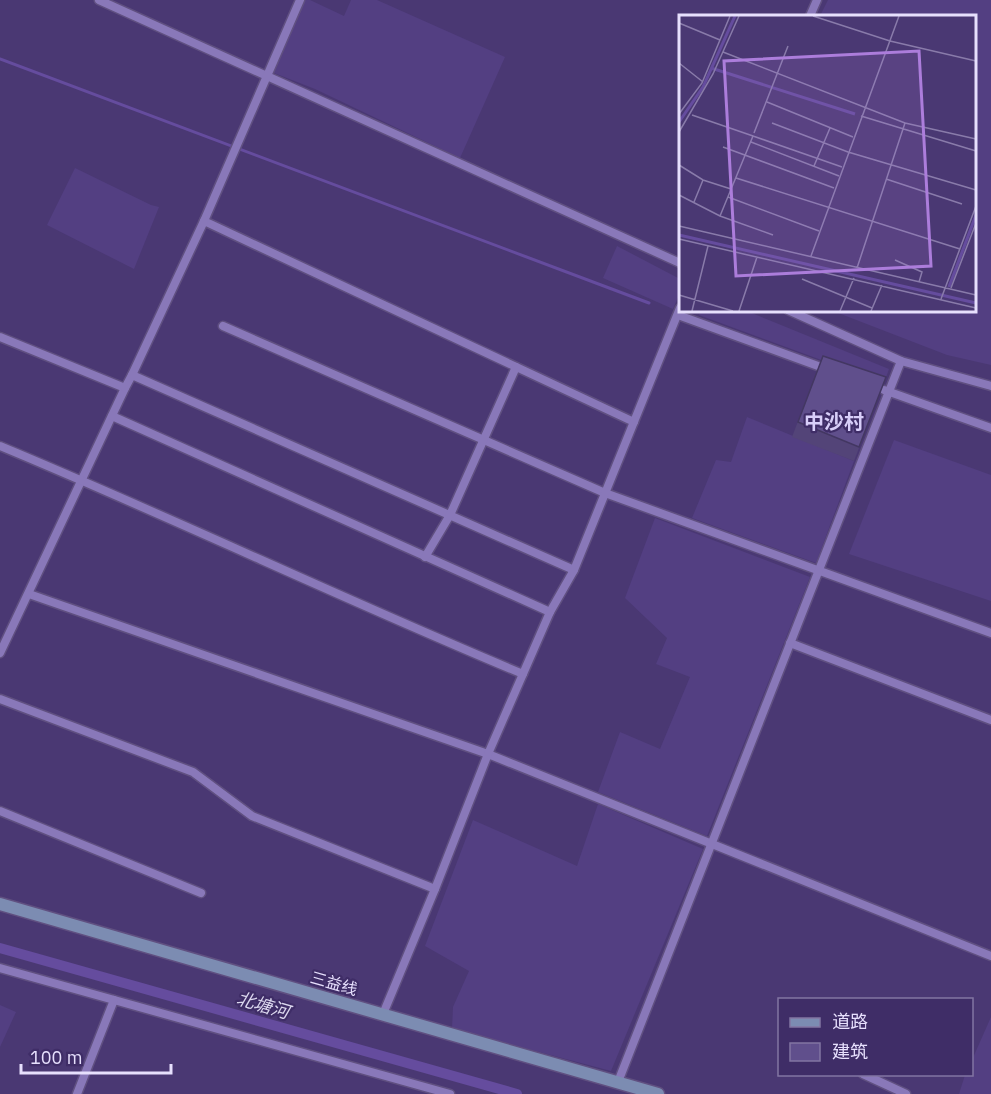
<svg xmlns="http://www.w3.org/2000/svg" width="991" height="1094" font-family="'IBM Plex Sans','Noto Sans SC',sans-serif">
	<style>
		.built { fill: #533f82 }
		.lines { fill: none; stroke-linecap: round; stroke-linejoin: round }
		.stream { stroke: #654c9e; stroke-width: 3 }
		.canal { stroke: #654c9e; stroke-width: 10 }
		.minor-casing { stroke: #605081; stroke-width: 11 }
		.secondary-casing { stroke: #605081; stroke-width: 15 }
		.minor { stroke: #8978b9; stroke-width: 8 }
		.secondary { stroke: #7c8cb2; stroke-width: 12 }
		.wall { fill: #534478 }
		.building { fill: #604f8c; stroke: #433762; stroke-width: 1.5 }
		.labels { text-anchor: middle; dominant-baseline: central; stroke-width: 4.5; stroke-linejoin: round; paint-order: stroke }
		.street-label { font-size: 16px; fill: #e7e0fd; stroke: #3f2d67 }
		.water-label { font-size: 18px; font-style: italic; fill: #dbd7ee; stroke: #3f2d67 }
		.quarter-label { font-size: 20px; font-weight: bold; fill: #d8cef9; stroke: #3f2d67 }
		.inset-river { fill: none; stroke: #654c9e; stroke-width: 3 }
		.inset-road { fill: none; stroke: #897baa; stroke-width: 1.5 }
		.view { fill: #ac7ddb; fill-opacity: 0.15; stroke: #ac7ddb; stroke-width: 3 }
		.inset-edge { fill: none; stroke: #e7e0fd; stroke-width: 3 }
	</style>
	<rect width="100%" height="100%" fill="#4a3873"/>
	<g class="built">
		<path d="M 305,0 L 310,0 L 344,16 L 351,0 L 377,0 L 505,57 L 460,158 L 315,89 L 274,73 Z"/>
		<path d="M 828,0 L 991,0 L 991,365 L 947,355 L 833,311 L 974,310 L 974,16 L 820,16 Z"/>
		<path d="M 75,168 L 151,205 L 159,207 L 134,269 L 47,225 Z"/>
		<path d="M 617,246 L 680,279 L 680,293 L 673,309 L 603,278 Z"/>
		<path d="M 701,311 L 747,311 L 889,369 L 884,383 L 699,315 Z"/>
		<path d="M 747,417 L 854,461 L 816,563 L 692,518 L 716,460 L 731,462 Z"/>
		<path d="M 894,440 L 991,475 L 991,601 L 849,554 Z"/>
		<path d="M 655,518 L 810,577 L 707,836 L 598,792 L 620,732 L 660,749 L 690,677 L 656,664 L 667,638 L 625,598 Z"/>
		<path d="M 598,804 L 703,849 L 611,1071 L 452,1029 L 453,1007 L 469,971 L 425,946 L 473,820 L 577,866 Z"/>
		<path d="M 0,1005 L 16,1012 L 0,1047 Z"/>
		<path d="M 991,1017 L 991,1094 L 959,1094 L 965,1075 L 972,1074 L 972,1060 Z"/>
	</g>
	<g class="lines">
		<path class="stream" d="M 0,59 L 649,303"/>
		<path class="canal" d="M 0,948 L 517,1094"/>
		<g class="minor-casing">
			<g id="minor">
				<path d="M 99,0 L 680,263"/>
				<path d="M 810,16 L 817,0"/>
				<path d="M 204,221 L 634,422"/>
				<path d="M 678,315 L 829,370"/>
				<path d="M 223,326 L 605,493 L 991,633"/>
				<path d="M 0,337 L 125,388 L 0,653"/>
				<path d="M 901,361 L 991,386"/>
				<path d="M 132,375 L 204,221 L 300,0"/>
				<path d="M 125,388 L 132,375 L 574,570"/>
				<path d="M 884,390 L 991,428"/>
				<path d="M 112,416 L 550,612"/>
				<path d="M 0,446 C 176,519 347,601 523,674"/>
				<path d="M 425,557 L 450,515 L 516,367"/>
				<path d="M 29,594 L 488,754 L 991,956"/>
				<path d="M 790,643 L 991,720"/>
				<path d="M 0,699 L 193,772 L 252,816 L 435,889"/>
				<path d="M 0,811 L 201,893"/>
				<path d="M 0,968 L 450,1094"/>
				<path d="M 383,1014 L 435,889 L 488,754 L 550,612 L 574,570 L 680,308"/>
				<path d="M 863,1074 L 906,1094"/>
				<path d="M 618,1082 L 901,361 L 788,310"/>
				<path d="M 77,1094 L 114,1000"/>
			</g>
		</g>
		<g class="secondary-casing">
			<path id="secondary" d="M 0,904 L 658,1094"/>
		</g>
		<use href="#minor" class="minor"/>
		<use href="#secondary" class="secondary"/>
	</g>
	<path class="wall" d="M 823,356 L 886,377 L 854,461 L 792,437 Z"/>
	<path class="building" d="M 823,356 L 886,377 L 859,447 L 798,422 Z"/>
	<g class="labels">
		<g class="street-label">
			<text transform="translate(334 983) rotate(16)">三益线</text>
		</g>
		<g class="water-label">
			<text transform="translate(263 1005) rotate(16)">北塘河</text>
		</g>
		<g class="quarter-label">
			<text x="834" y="421">中沙村</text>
		</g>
	</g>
	<g transform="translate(679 15)">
		<rect width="297" height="297" fill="#4a3873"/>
		<path class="inset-river" d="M 32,53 L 176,99M 0,107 L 24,72 L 56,1M 0,220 L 297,288M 270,272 L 297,200"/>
		<path class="inset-road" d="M 134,1 L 211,26 L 297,46M 0,8 L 41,25M 44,37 L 226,108 L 178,253M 0,48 L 24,67M 88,87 L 174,122M 0,99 L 23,68 L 51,1M 13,100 L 74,121 L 41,201M 182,101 L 297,136M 93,108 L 169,137 L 297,175M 226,108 L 297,124M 0,117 L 34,59 L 60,1M 75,118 L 109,31M 74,121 L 163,152M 72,127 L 160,161M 44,132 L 155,173M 0,150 L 24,165 L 52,174M 135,151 L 151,113M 57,163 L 281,234M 207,164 L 283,189M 0,180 L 41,201 L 94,220M 49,182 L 140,216M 15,187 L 24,165M 0,211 L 297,280M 0,224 L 297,293M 132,241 L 220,1M 216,245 L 243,257 L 240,267M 123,264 L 193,293M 272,273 L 297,208M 0,280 L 54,296M 262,284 L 297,191M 13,296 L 29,231M 60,296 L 78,242M 161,296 L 175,263M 192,296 L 203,270"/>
		<path class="view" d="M 240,36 L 252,251 L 57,261 L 45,46 Z"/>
		<rect width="297" height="297" class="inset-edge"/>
	</g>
	<rect x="778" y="998" width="195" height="78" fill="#3f2d67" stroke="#8275a3" stroke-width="1.5"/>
	<rect x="790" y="1018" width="30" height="9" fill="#7c8cb2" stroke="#8275a3" stroke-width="1.5"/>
	<text x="832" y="1028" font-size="18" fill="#e7e0fd">道路</text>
	<rect x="790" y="1043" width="30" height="18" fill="#604f8c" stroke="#8275a3" stroke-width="1.5"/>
	<text x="832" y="1058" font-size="18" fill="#e7e0fd">建筑</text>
	<path d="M21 1064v9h150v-9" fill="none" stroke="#e7e0fd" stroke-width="3"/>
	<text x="30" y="1064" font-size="18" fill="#e7e0fd" stroke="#3f2d67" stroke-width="4.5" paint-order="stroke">100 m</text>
</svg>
